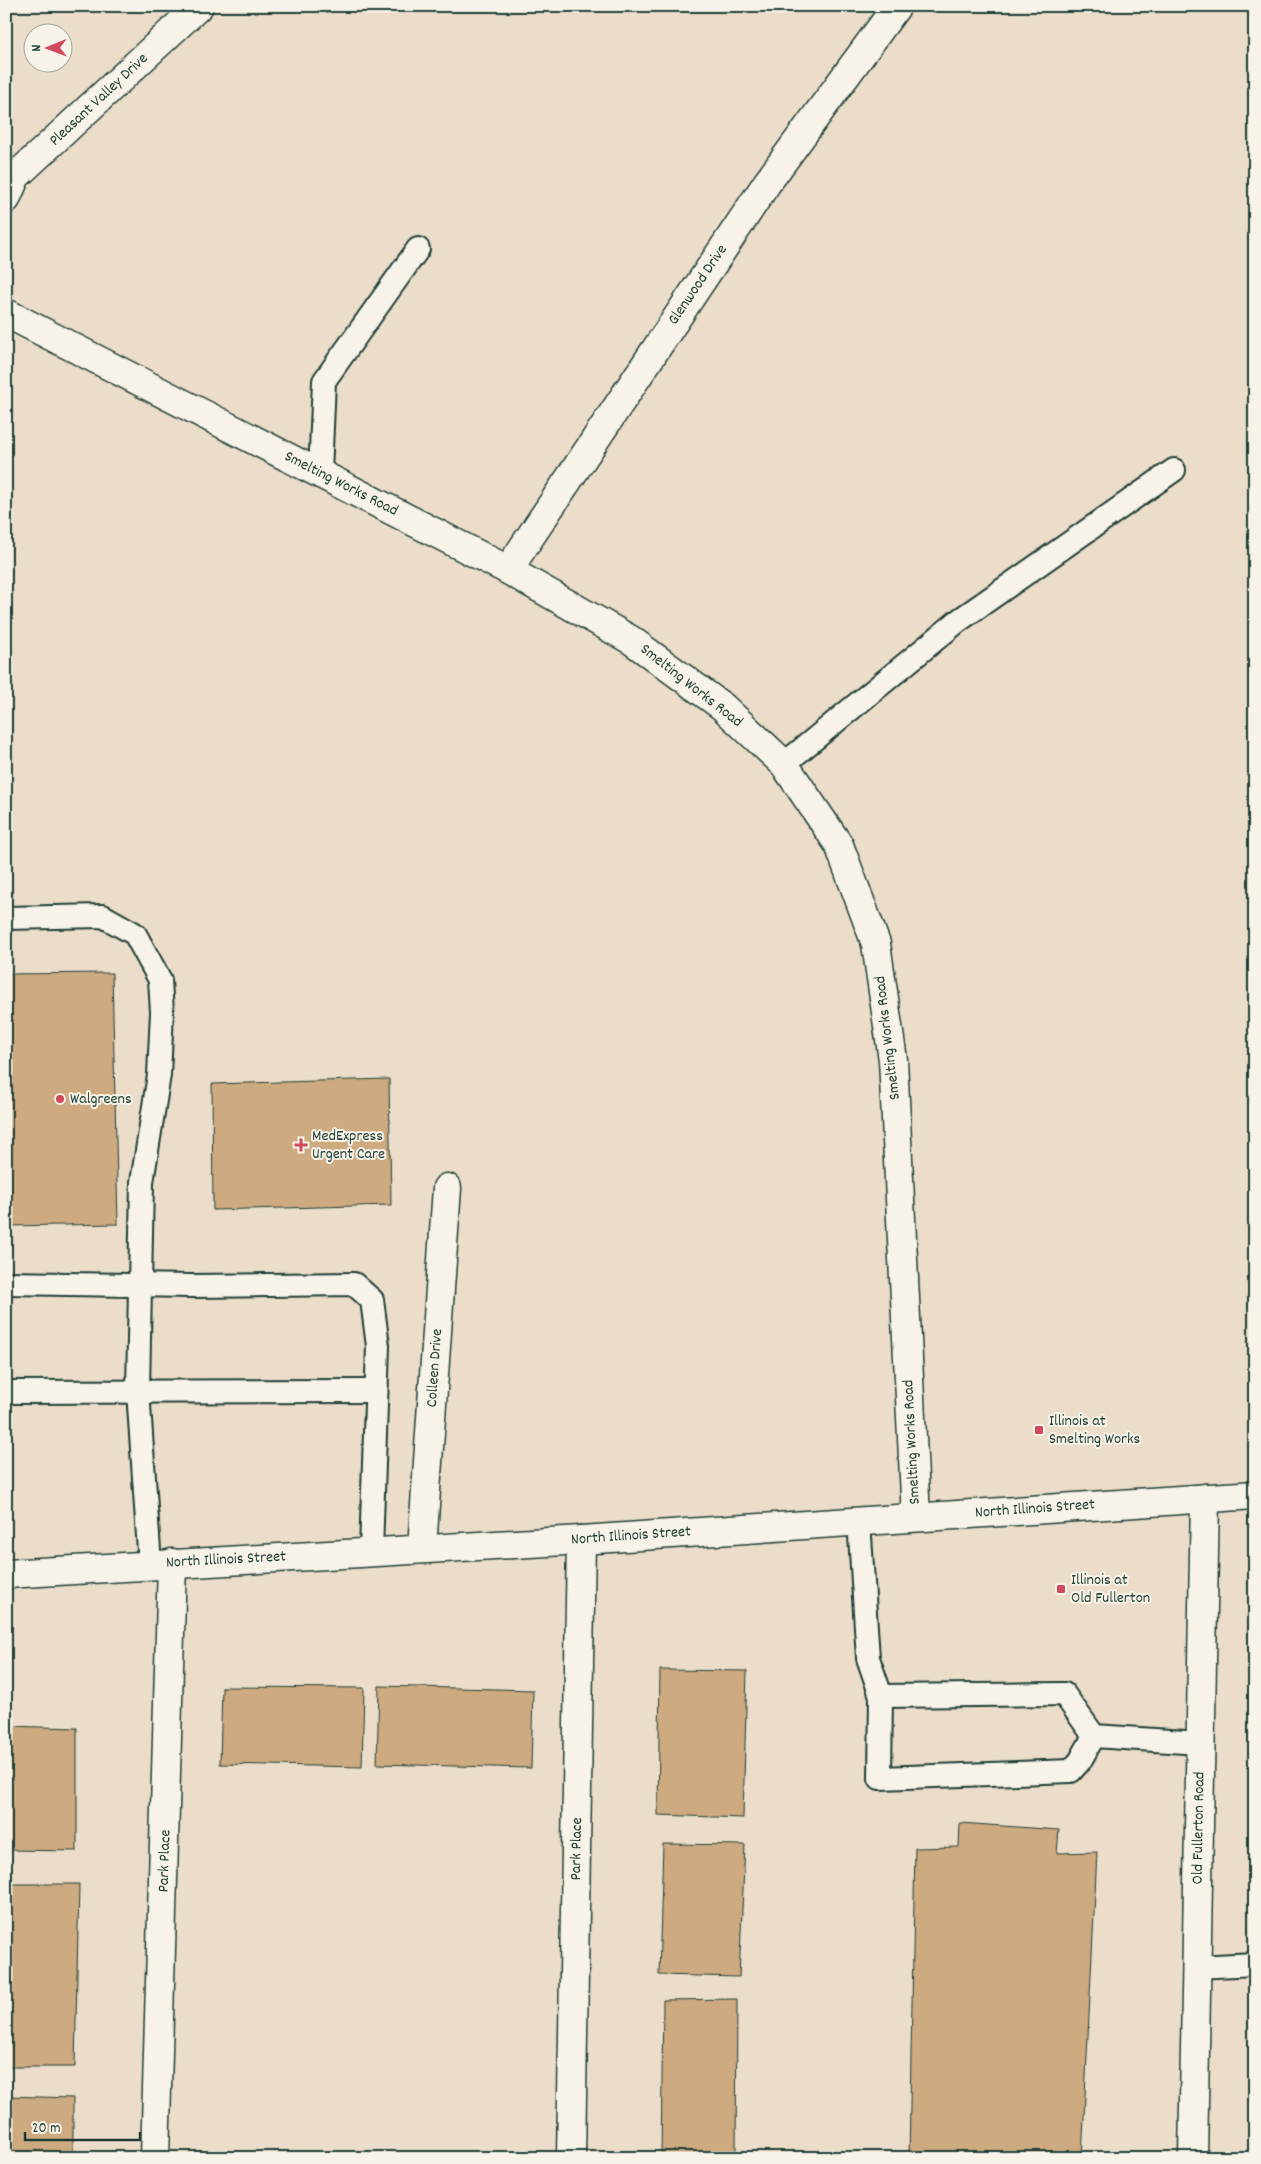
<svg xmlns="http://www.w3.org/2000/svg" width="1261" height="2164" font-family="Dekko,sans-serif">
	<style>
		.building { fill: #ceaa80; stroke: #1f3d34 }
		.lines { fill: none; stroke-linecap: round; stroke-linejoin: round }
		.lane-casing { stroke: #1f3d34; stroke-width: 26 }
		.street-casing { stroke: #1f3d34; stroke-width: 31 }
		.primary-casing { stroke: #1f3d34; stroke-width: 31 }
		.lane { stroke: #f7f3e8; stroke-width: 22 }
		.street { stroke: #f7f3e8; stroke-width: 28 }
		.primary { stroke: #f7f3e8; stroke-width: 28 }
		.poi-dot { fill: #d1495b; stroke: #f7f3e8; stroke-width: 2 }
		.labels { text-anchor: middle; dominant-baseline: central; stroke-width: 4; stroke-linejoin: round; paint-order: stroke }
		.street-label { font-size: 16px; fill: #1f3d34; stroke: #f7f3e8 }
		.poi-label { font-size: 16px; fill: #1f3d34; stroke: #f7f3e8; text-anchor: start }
	</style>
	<rect width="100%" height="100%" fill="#ebddc9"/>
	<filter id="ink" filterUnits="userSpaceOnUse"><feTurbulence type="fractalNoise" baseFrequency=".02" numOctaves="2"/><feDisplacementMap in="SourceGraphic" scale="10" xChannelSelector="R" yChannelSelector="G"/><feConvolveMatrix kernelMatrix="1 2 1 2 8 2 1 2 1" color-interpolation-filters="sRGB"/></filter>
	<g filter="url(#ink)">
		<g class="building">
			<path d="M 112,973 L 118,1224 L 6,1226 L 6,974 Z"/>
			<path d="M 389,1079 L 391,1205 L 213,1210 L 212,1084 Z"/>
			<path d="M 660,1670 L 747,1671 L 743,1818 L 658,1815 Z"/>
			<path d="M 379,1686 L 533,1690 L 531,1768 L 377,1764 Z"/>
			<path d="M 222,1687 L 364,1688 L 362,1767 L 220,1764 Z"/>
			<path d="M 6,1726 L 77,1728 L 77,1851 L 6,1850 Z"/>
			<path d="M 960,1823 L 1059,1830 L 1057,1853 L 1097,1852 L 1082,2158 L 909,2158 L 915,1848 L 959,1847 Z"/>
			<path d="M 663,1844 L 745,1845 L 739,1977 L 659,1975 Z"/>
			<path d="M 6,1884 L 79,1884 L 75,2067 L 6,2067 Z"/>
			<path d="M 737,1999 L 736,2158 L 661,2158 L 663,2000 Z"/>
			<path d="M 6,2096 L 73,2098 L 73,2158 L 6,2158 Z"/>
		</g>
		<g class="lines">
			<g class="lane-casing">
				<g id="lane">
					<path d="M 320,473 L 324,381 L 418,249"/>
					<path d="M 784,764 L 958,621 L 1174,470"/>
					<path d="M 6,918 L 103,916 L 135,934 L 160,980 L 162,1012 L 159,1075 L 142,1182 L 138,1391 L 150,1565"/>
					<path d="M 6,1283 L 192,1286 L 354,1284 L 372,1300 L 378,1346 L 371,1551"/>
					<path d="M 6,1392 L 376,1391"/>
					<path d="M 859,1521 L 868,1658 L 881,1696 L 1064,1694 L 1094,1736 L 1200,1743"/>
					<path d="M 881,1696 L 880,1778 L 1071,1771 L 1080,1761 L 1094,1736"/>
					<path d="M 1196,1967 L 1255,1964"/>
				</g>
			</g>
			<g class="street-casing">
				<g id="street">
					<path d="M 6,199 L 16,176 L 199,6"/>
					<path d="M 6,313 L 508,570 L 631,640 L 723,707 L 784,764 L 839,845 L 876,944 L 893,1060 L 916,1517"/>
					<path d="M 508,570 L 767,183 L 897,6"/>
					<path d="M 422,1548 L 447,1188"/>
					<path d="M 155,2158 L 172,1563"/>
					<path d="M 571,2158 L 581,1540"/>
					<path d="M 1193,2158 L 1205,1498"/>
				</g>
			</g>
			<g class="primary-casing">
				<path id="primary" d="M 6,1574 L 581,1540 L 1255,1495"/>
			</g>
			<use href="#lane" class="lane"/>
			<use href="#street" class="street"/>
			<use href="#primary" class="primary"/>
		</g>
	</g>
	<g class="poi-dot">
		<circle cx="60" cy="1099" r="5"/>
		<path d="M298.5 1137.5h5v5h5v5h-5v5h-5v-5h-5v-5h5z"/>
		<rect x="1034" y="1425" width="10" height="10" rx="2.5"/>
		<rect x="1056" y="1584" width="10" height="10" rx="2.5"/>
	</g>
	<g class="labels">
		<g class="street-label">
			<text transform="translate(99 100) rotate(-43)">Pleasant Valley Drive</text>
			<text transform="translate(698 285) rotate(-56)">Glenwood Drive</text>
			<text transform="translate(341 484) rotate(27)">Smelting Works Road</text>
			<text transform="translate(691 686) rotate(38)">Smelting Works Road</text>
			<text transform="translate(888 1038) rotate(-97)">Smelting Works Road</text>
			<text transform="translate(435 1368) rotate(-86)">Colleen Drive</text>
			<text transform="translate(912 1442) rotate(-93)">Smelting Works Road</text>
			<text transform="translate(1035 1509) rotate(-4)">North Illinois Street</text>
			<text transform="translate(631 1536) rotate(-4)">North Illinois Street</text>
			<text transform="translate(226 1560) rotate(-3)">North Illinois Street</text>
			<text transform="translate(1199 1828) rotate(-89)">Old Fullerton Road</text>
			<text transform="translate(577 1849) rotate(-89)">Park Place</text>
			<text transform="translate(165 1861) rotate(-88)">Park Place</text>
		</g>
		<g class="poi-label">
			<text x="70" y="1099">Walgreens</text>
			<text x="312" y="1136">MedExpress<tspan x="312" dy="18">Urgent Care</tspan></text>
			<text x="1049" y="1421">Illinois at<tspan x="1049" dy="18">Smelting Works</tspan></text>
			<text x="1071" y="1580">Illinois at<tspan x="1071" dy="18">Old Fullerton</tspan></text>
		</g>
	</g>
	<rect width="1261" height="2164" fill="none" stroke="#f7f3e8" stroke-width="25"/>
	<rect x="12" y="12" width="1236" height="2139" fill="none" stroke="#1f3d34" stroke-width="2" filter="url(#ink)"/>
	<g transform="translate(48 48) rotate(269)"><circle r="24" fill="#f7f3e8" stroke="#a1aaa0"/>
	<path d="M0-4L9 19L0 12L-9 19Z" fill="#d1495b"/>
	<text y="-8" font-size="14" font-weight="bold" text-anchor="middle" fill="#1f3d34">N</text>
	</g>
	<path d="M25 2132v8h115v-8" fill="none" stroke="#1f3d34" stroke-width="2.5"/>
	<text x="32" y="2132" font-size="15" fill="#1f3d34" stroke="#f7f3e8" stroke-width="4" paint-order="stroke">20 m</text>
</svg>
